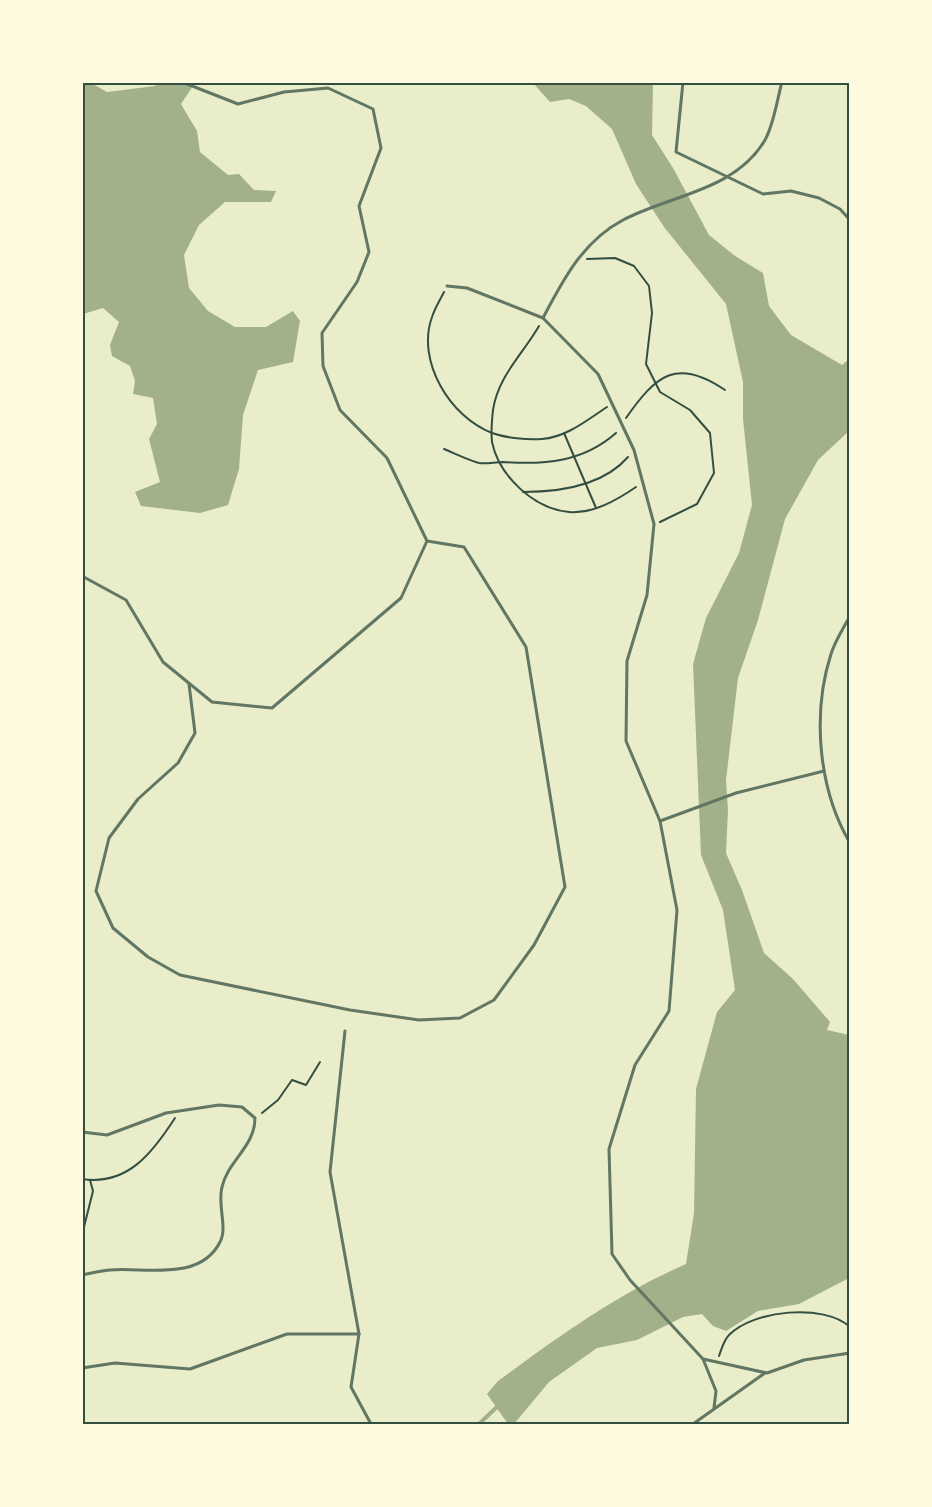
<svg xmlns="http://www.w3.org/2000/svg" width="932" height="1507" font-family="'IBM Plex Sans',sans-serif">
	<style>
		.water { fill: #a3b18a }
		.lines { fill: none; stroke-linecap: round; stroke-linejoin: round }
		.stream { stroke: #a3b18a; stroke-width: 4 }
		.path { stroke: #344e41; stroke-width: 2 }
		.service { stroke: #617663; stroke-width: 3 }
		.neatline { fill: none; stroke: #344e41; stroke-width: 2 }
	</style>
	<rect width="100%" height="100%" fill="#e9edc9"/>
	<g class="water">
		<path d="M 83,83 L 91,83 L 107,92 L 155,86 L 157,83 L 195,83 L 181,104 L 197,131 L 200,152 L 228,175 L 239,174 L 254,190 L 276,191 L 271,202 L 225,202 L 199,225 L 184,255 L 189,288 L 208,311 L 235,327 L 266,327 L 293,311 L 300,321 L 293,362 L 258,370 L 243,415 L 239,469 L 228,505 L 200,513 L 141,506 L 135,492 L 160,482 L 149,439 L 157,424 L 153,398 L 133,394 L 135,381 L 130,366 L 112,356 L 110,345 L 119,322 L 103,308 L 83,314 Z"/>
		<path d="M 506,83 L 653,83 L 652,135 L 673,168 L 709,235 L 735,256 L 763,273 L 769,306 L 791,335 L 842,365 L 849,359 L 849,431 L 818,460 L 785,519 L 758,620 L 738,678 L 726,780 L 728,810 L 726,853 L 742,890 L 764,953 L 793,979 L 830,1022 L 827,1030 L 849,1035 L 849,1278 L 799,1304 L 758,1311 L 726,1331 L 713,1326 L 702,1314 L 683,1317 L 637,1340 L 597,1348 L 549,1382 L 514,1424 L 508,1424 L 487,1394 L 498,1381 C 558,1337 617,1294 686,1264 L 694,1213 L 696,1089 L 717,1012 L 735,990 L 723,910 L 701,855 L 693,664 L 706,618 L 739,553 L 752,505 L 743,419 L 743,382 L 726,304 L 664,227 L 636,184 L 612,129 L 586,106 L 569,99 L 550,102 L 534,84 L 508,85 Z"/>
	</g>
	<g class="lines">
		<path class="stream" d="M 479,1424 L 499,1405"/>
		<g class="path">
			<path d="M 587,259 L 615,258 L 634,266 L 649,286 L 652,313 L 646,364 L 660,392 L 690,410 L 710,433 L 714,473 L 697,504 L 660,522"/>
			<path d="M 444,292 C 440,300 435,308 432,317 C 416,361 450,417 492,433 C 506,438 527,440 542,439 C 567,437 587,420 607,407"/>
			<path d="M 539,326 C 523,354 498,376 493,410 C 492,419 491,433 492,442 C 499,476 534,509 569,512 C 593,514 617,500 636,487"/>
			<path d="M 626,418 C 656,375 677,357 725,390"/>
			<path d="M 564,433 L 596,508"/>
			<path d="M 444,449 C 456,454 468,460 479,463 C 487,464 495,462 503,462 C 545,465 583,462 616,433"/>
			<path d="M 523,492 C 558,492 603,486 628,457"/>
			<path d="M 262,1113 L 278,1100 L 292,1080 L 306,1085 L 320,1062"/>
			<path d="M 82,1179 C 128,1186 153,1152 175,1118"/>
			<path d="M 82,1235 L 93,1191 L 90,1180"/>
			<path d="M 719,1356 C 721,1350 724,1340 729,1335 C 753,1310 824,1303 850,1327"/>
		</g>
		<g class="service">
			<path d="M 683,82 L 676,152 L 763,194 L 791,191 L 819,198 L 840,209 L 850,220"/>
			<path d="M 447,286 L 467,288 L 543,318 L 598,374 L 634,450 L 654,524 L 647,595 L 627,661 L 626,741 L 660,821 L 677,910 L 669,1011 L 635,1065 L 609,1149 L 612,1254 L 630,1280 L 703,1359 L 767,1373 L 804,1360 L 850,1353"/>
			<path d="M 543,318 C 563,280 583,241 623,220 C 670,195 735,191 765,140 C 774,124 777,100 782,82"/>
			<path d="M 82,576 L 126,600 L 163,662 L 212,702 L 272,708 L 401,598 L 427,541 L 387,458 L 340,410 L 323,366 L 322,333 L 357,282 L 369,252 L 359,206 L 381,148 L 373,109 L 328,88 L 284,92 L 238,104 L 182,82"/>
			<path d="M 850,616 C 843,629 835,641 831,654 C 812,713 818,789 850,843"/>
			<path d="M 189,684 L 195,733 L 178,763 L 138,799 L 109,838 L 96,891 L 113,928 L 148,957 L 180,975 L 350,1010 L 419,1020 L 460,1018 L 494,1000 L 534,945 L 565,887 L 526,647 L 464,547 L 427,541"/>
			<path d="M 660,821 L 736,793 L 824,771"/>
			<path d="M 345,1031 L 330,1172 L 359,1334 L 351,1387 L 371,1424"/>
			<path d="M 82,1132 L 107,1135 L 166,1113 L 219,1105 L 242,1107 L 255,1118 C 255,1147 228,1160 222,1187 C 217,1204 228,1228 220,1242 C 200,1282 145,1267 110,1270 C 101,1271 91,1273 82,1275"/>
			<path d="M 703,1359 L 716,1391 L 714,1408"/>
			<path d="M 82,1368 L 115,1363 L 190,1369 L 287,1334 L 359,1334"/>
			<path d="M 693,1424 L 765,1373"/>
		</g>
	</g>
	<rect width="932" height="1507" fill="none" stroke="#fefae0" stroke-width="168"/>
	<rect x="84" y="84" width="764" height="1339" class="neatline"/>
</svg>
